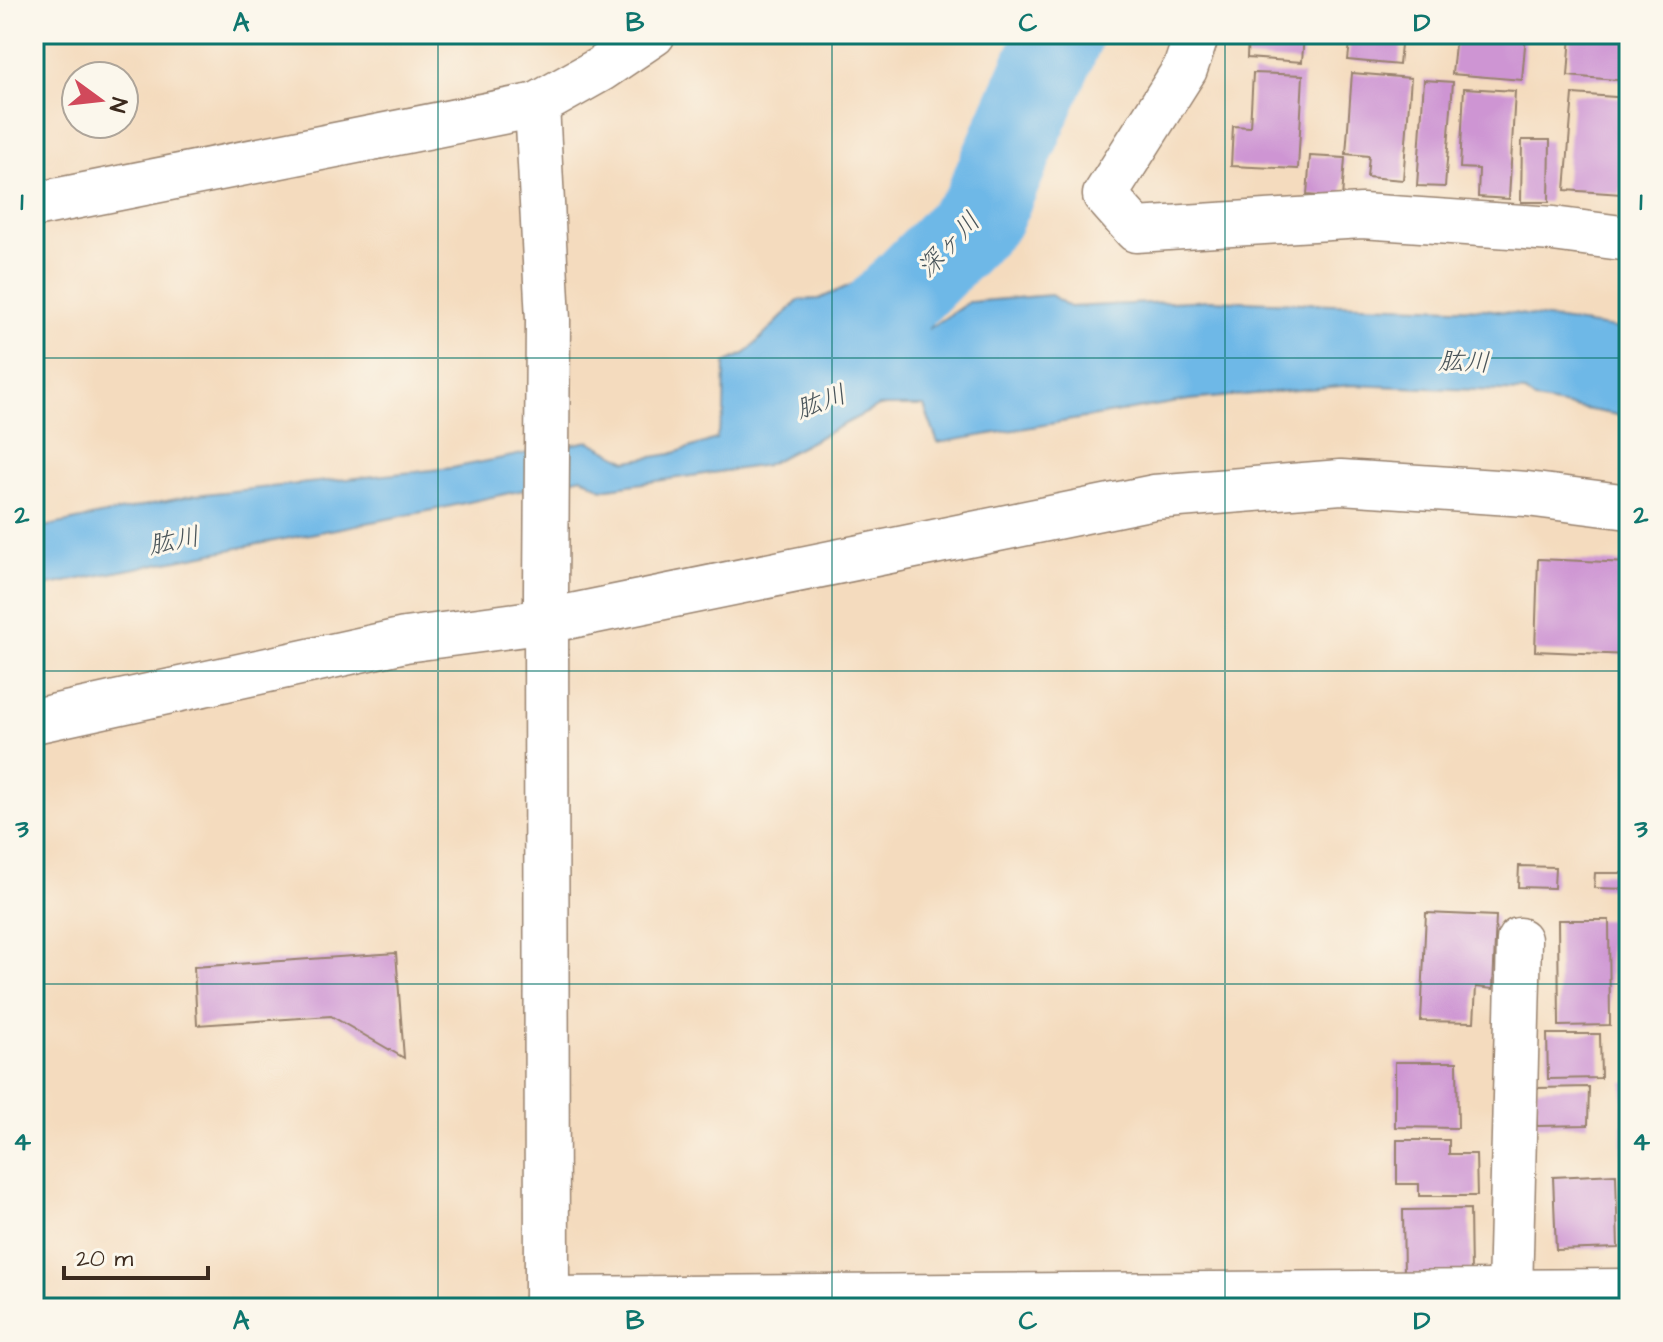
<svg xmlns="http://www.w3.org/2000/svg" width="1663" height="1342" font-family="'Architects Daughter','Klee One',sans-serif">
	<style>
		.water { fill: #6eb8e7; stroke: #547182; stroke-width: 2 }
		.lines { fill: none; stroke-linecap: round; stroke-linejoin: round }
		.river { stroke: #6eb8e7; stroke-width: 86 }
		.building { fill: #ce95d3 }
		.minor-casing { stroke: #98826e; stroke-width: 47 }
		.minor { stroke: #fff; stroke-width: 44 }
		.grid { fill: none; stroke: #0f766e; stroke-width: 2; stroke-opacity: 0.55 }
		.labels { text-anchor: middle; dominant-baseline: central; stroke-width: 6; stroke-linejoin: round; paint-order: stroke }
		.water-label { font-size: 26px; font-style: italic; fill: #4a555a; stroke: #fbf7ec }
		.neatline { fill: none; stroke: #0f766e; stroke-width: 3 }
		.grid-label { font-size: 26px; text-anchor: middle; font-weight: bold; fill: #0f766e }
	</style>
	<rect width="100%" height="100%" fill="#fbf7ec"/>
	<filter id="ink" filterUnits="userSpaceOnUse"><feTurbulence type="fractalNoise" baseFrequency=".0125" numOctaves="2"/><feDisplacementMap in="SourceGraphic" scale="16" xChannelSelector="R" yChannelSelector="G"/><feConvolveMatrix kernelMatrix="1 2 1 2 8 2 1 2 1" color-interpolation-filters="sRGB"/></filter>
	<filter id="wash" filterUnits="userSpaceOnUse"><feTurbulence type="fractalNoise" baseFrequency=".006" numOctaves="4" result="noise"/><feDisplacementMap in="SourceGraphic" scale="32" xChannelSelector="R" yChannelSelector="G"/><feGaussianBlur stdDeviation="1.8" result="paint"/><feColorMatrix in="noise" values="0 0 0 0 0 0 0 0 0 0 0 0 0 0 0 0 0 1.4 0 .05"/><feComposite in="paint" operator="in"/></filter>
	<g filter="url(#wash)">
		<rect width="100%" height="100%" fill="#f4dbbe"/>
		<path class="water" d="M 857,282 L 926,297 L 941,304 L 930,328 L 969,302 L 1051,295 L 1070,307 L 1209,300 L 1485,309 L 1629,330 L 1629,417 L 1535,400 L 1525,392 L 1352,385 L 1189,400 L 938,443 L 924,406 L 879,406 L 766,465 L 602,489 L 582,477 L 433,510 L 34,588 L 34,529 L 195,495 L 452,468 L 589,441 L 627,461 L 671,454 L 716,439 L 724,413 L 725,363 L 746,353 L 799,300 L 819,299 Z"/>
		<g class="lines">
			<path class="river" d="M 820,377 L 982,213 L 1060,34"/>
		</g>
		<g id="blocks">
			<g class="building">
				<path d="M 1248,34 L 1304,34 L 1302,62 L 1247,58 Z"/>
				<path d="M 1351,34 L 1402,34 L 1399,65 L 1348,60 Z"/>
				<path d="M 1456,34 L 1526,34 L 1522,80 L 1452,74 Z"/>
				<path d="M 1571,34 L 1629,34 L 1629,81 L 1568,76 Z"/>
				<path d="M 1253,73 L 1303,75 L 1298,169 L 1231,166 L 1233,126 L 1250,127 Z"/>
				<path d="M 1352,73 L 1411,78 L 1403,180 L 1367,177 L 1369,156 L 1346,154 Z"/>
				<path d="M 1424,80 L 1453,82 L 1445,187 L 1417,186 Z"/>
				<path d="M 1464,88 L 1515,91 L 1509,199 L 1478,197 L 1479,169 L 1460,168 Z"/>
				<path d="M 1573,94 L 1629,98 L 1621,194 L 1565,190 Z"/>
				<path d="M 1522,140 L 1550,140 L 1549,202 L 1521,202 Z"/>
				<path d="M 1310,156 L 1345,158 L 1342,198 L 1307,195 Z"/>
				<path d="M 1538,559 L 1629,563 L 1629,655 L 1535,651 Z"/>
				<path d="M 1519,866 L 1555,867 L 1554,888 L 1518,887 Z"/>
				<path d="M 1595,873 L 1629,873 L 1629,889 L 1594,888 Z"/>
				<path d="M 1426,913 L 1496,916 L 1493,989 L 1476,987 L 1474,1022 L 1421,1021 Z"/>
				<path d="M 1558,920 L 1609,920 L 1610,1025 L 1559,1026 Z"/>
				<path d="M 396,953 L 404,1058 L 331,1016 L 197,1025 L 194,967 Z"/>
				<path d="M 1547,1034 L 1600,1034 L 1601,1078 L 1548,1079 Z"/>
				<path d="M 1395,1062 L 1457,1062 L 1458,1128 L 1395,1127 Z"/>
				<path d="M 1623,1082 L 1629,1082 L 1629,1158 L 1622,1158 Z"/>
				<path d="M 1589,1087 L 1588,1125 L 1537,1126 L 1536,1088 Z"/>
				<path d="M 1397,1140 L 1449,1140 L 1449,1154 L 1476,1154 L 1477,1196 L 1419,1196 L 1419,1184 L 1397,1184 Z"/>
				<path d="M 1616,1174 L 1618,1248 L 1556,1250 L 1553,1177 Z"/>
				<path d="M 1470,1209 L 1471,1274 L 1404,1275 L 1403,1210 Z"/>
			</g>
		</g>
	</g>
	<g filter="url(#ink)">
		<use href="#blocks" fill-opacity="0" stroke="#98826e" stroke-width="2"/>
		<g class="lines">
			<g class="minor-casing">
				<g id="minor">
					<path d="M 1197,34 L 1185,69 L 1105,195 L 1136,230 L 1362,216 L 1553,229 L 1629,239"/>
					<path d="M 537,105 L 548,320 L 546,592 L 547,1308"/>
					<path d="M 34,205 L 537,105 L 601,69 L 653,34"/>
					<path d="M 34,721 L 405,640 L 547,621 L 1154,497 L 1341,482 L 1527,494 L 1629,507"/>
					<path d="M 1510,1292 L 1519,940"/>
					<path d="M 547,1299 L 1629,1291"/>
				</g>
			</g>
			<use href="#minor" class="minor"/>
		</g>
	</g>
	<path class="grid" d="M 438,34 L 438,1308M 832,34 L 832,1308M 1225,34 L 1225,1308M 34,358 L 1629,358M 34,671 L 1629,671M 34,984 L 1629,984"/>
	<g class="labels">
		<g class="water-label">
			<text transform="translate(949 245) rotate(-47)">深ヶ川</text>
			<text transform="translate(1464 362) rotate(2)">肱川</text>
			<text transform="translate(821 402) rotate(-20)">肱川</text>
			<text transform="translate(174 541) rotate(-11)">肱川</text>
		</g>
	</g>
	<rect width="1663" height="1342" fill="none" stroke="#fbf7ec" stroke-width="88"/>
	<g transform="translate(100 100) rotate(105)"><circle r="38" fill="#fbf7ec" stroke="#aea59a" stroke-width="2"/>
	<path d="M0-6L14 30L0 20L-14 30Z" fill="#d1495b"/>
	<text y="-12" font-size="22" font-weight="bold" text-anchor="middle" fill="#3b2a1e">N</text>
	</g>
	<path d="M64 1266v12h144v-12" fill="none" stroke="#3b2a1e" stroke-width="4"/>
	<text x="76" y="1266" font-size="24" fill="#3b2a1e" stroke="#fbf7ec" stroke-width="6" paint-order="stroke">20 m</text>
	<rect x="44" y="44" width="1575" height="1254" class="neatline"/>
	<g class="grid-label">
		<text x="241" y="31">A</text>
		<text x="635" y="31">B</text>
		<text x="1028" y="31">C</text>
		<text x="1422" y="31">D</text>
		<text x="22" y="210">1</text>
		<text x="1641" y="210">1</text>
		<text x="22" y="523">2</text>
		<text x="1641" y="523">2</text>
		<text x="22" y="837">3</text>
		<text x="1641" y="837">3</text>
		<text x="22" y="1150">4</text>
		<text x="1641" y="1150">4</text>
		<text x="241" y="1329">A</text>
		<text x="635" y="1329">B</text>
		<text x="1028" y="1329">C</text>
		<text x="1422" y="1329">D</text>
	</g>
</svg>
